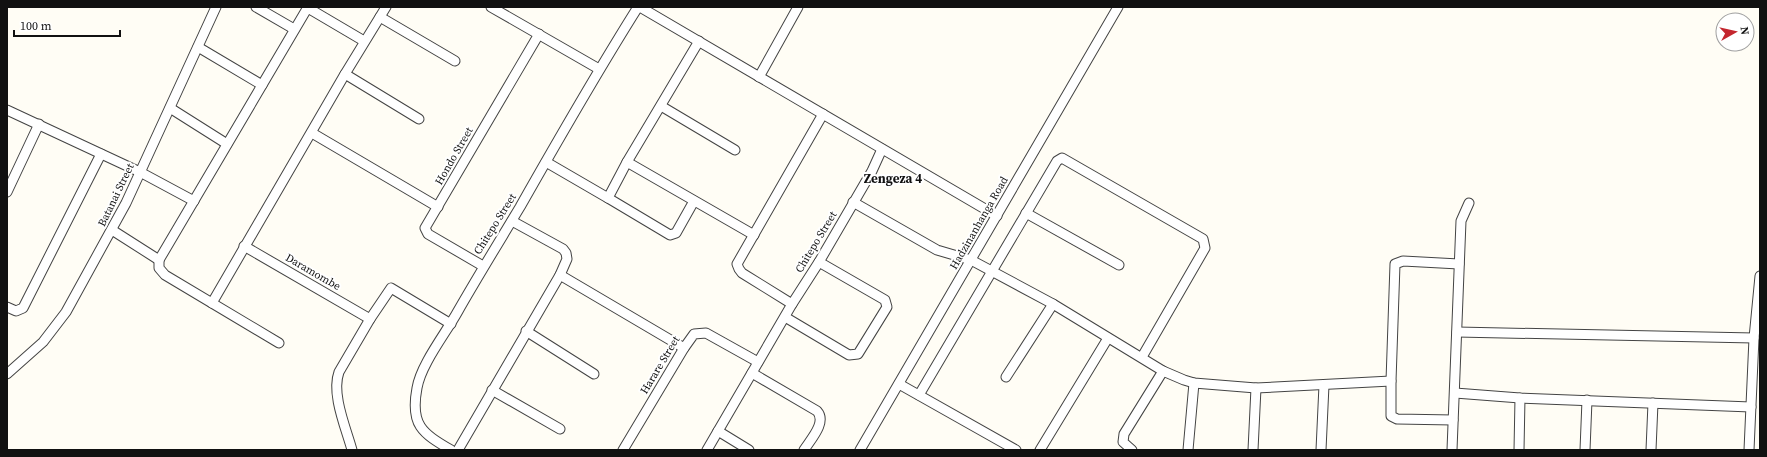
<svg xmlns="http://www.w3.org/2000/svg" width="1767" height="457" font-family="'Source Serif 4',serif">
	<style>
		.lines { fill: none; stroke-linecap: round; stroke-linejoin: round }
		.minor-casing { stroke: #444; stroke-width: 11 }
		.minor { stroke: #fff; stroke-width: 9 }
		.labels { text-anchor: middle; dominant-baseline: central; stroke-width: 4; stroke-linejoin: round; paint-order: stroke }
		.street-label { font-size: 11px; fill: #111; stroke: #fff }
		.quarter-label { font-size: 13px; font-weight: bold; fill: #111; stroke: #fff }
	</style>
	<rect width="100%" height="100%" fill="#fffdf5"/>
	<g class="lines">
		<g class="minor-casing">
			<g id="minor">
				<path d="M 256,7 L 294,29"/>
				<path d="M 491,7 L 599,69"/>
				<path d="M 640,7 L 997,216"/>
				<path d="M 308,8 L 364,41"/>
				<path d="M 380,17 L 455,61"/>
				<path d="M 198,47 L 262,85"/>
				<path d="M 345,74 L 419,119"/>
				<path d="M 759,77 L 798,7"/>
				<path d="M 661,106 L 735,150"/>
				<path d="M 170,108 L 227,144"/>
				<path d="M 7,110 L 140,172 L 194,201"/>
				<path d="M 312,133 L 438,207"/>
				<path d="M 546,162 L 608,198 L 627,162 L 699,41"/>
				<path d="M 627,162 L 754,235"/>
				<path d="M 7,192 L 39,124"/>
				<path d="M 608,198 L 670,235 L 676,233 L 694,201"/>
				<path d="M 853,202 L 937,250 L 971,260 L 1053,304 L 1163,371 L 1184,380 L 1194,383 L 1256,388 L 1391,381"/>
				<path d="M 1026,213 L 1119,265"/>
				<path d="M 112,230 L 159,260 L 308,7"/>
				<path d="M 244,246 L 370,319"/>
				<path d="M 159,260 L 159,268 L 165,275 L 279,343"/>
				<path d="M 483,266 L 428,234 L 425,228 L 539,34"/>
				<path d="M 560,275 L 684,348"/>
				<path d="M 212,303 L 345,74 L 386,7"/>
				<path d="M 792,304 L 742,273 L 739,269 L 737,264 L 823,114"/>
				<path d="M 7,307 L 16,311 L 23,308 L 101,154"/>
				<path d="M 785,317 L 849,355 L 858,354 L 887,307 L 885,300 L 819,262"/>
				<path d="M 526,331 L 594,374"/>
				<path d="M 1457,332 L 1754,338"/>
				<path d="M 752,373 L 817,411 C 827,422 811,439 804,450"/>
				<path d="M 7,374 L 43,342 L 66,312 L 126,203 L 216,7"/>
				<path d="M 1006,377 L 1053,304"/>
				<path d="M 899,384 L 1016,450"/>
				<path d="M 492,390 L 560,429"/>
				<path d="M 1455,393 L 1520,398 L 1751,407"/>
				<path d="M 919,395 L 1057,161 L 1062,158 L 1203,239 L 1205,248 L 1142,357"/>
				<path d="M 1453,420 L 1397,419 L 1391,416 L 1391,381 L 1395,264 L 1403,261 L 1459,264"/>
				<path d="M 718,431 L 749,450"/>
				<path d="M 352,450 C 346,428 331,394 339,372 L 370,319 L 391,288 L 451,324"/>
				<path d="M 451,450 C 422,433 410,425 417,388 C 421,364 446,333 458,311 C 478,276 499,242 520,207 C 558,140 597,72 638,7"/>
				<path d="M 458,450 L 560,275 L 567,259 L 566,253 L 563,249 L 512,221"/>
				<path d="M 623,450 L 684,348 L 694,334 L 706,333 L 758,362"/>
				<path d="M 707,450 L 792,304 L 819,262 L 872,171 L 882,149"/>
				<path d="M 860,450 L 1118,7"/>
				<path d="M 1040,450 L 1108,338"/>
				<path d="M 1132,450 L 1123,442 L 1124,434 L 1163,371"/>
				<path d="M 1188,450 L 1194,383"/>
				<path d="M 1253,450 L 1256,388"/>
				<path d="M 1321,450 L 1324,385"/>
				<path d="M 1452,450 L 1461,221 L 1469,203"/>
				<path d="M 1519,450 L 1520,398"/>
				<path d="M 1585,450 L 1587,400"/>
				<path d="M 1651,450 L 1653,403"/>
				<path d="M 1749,450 L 1754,338 L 1760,276"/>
			</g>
		</g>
		<use href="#minor" class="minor"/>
	</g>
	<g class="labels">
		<g class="street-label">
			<text transform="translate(454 156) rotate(-60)">Hondo Street</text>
			<text transform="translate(116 195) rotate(-64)">Batanai Street</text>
			<text transform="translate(979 223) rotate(-60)">Hadzinanhanga Road</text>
			<text transform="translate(495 224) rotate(-58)">Chitepo Street</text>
			<text transform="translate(816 242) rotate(-59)">Chitepo Street</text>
			<text transform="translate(313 272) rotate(30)">Daramombe</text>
			<text transform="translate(660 365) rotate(-59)">Harare Street</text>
		</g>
		<g class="quarter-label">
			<text x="893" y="178">Zengeza 4</text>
		</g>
	</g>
	<rect width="1767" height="457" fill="none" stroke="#111111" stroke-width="16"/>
	<g transform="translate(1735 32) rotate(82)"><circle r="19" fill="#ffffff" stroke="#a0a0a0"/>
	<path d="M0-3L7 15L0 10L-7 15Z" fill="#c4262e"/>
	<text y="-6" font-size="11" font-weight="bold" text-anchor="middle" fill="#111111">N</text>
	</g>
	<path d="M14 30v6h106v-6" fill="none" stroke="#111111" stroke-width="2"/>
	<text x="20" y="30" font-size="12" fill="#111111" stroke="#ffffff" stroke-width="3" paint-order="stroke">100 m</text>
</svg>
